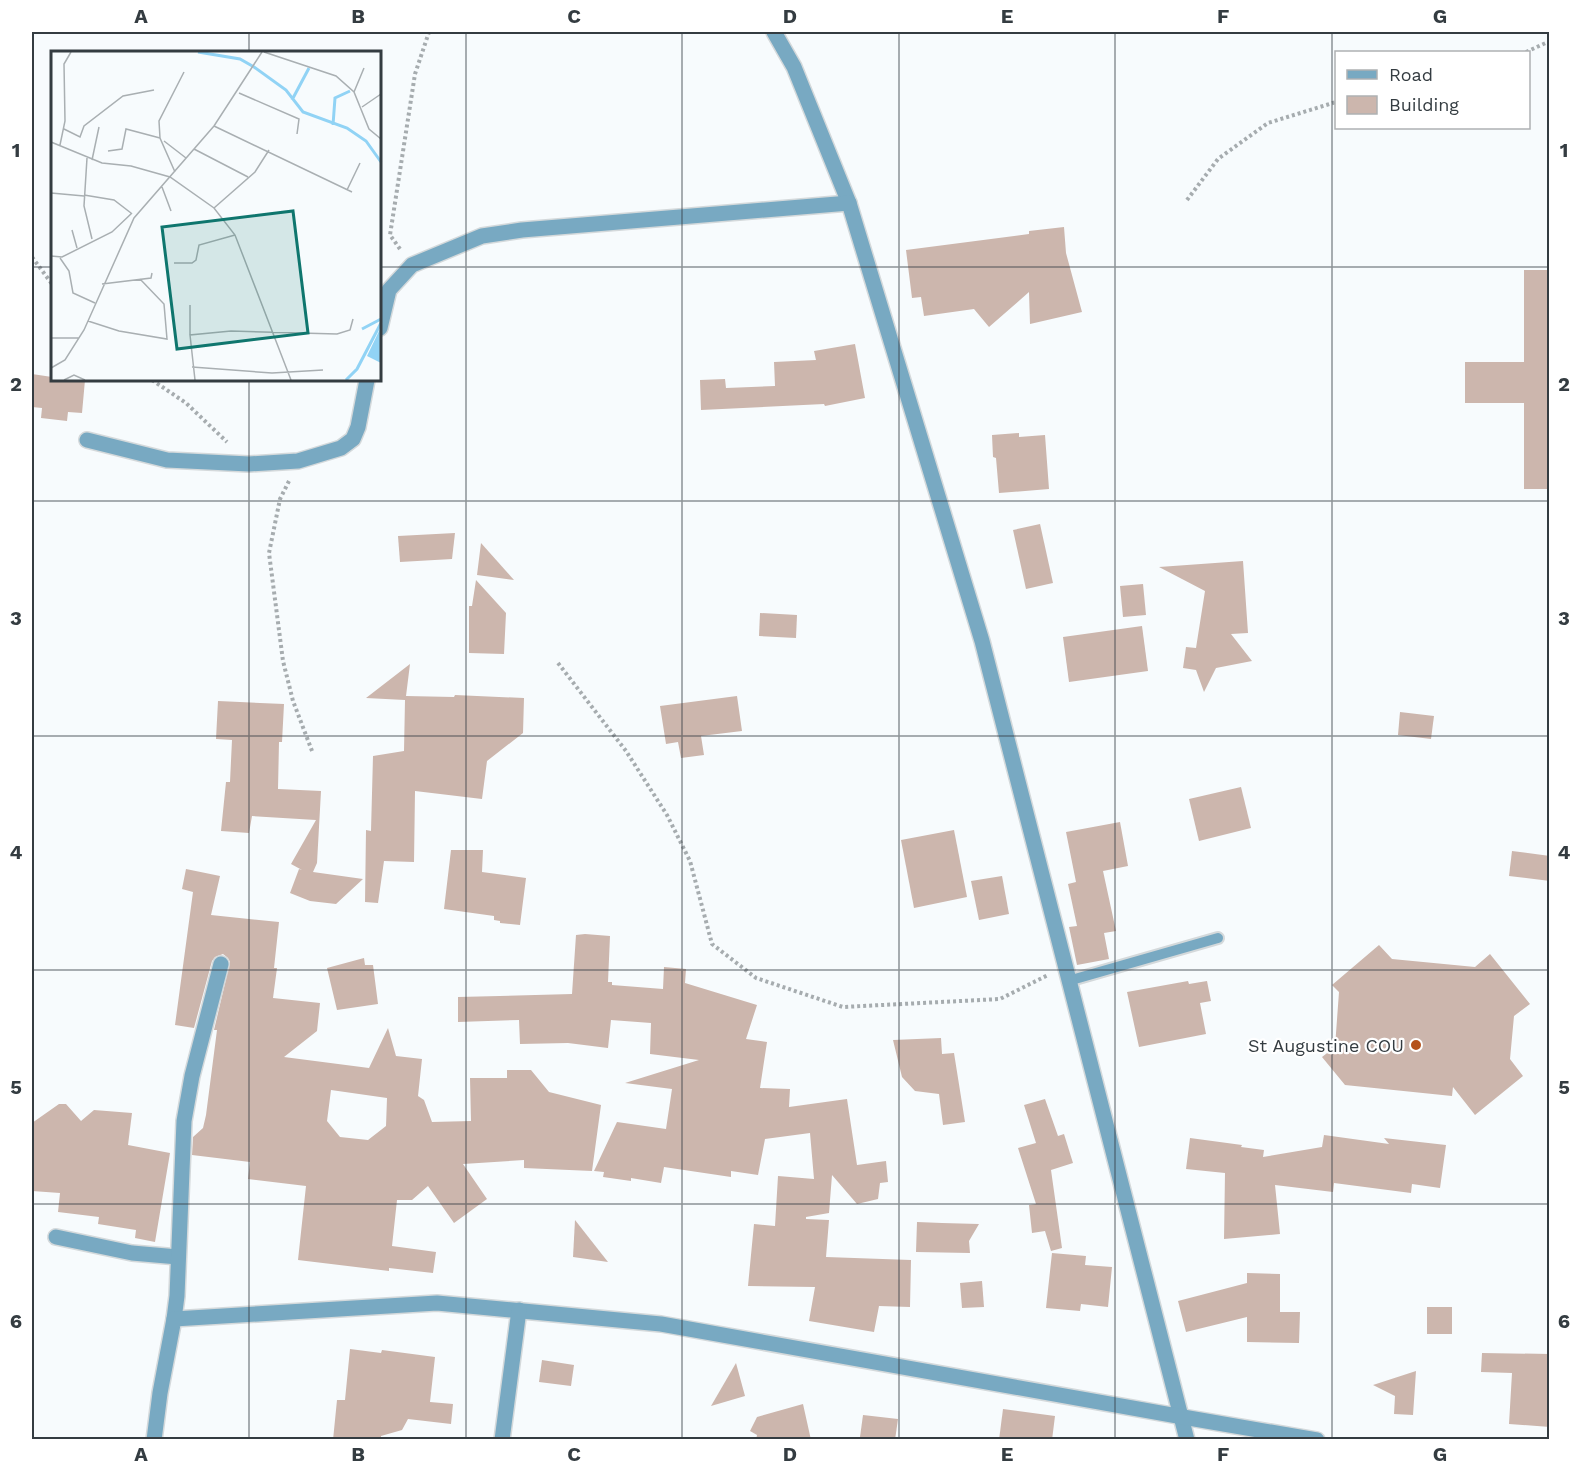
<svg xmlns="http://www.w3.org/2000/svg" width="1581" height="1471" font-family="'Work Sans',sans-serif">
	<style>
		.building { fill: #ccb6ad; fill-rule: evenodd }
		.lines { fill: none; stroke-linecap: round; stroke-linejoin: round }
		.lane-casing { stroke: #d4d9db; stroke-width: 14 }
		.street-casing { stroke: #d4d9db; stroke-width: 18 }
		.path { stroke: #a6acaf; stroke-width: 4; stroke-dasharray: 3 3; stroke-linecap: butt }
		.lane { stroke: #78a9c2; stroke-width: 10 }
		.street { stroke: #78a9c2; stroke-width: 15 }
		.grid { fill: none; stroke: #343c41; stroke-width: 1.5; stroke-opacity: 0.55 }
		.poi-dot { fill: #b4511a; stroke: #fff; stroke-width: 2 }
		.labels { text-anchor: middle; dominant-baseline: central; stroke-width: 4.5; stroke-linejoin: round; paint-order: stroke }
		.poi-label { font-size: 18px; fill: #343c41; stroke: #fff; text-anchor: end }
		.inset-river { fill: none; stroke: #91d3f5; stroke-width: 3 }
		.inset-road { fill: none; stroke: #a9afb2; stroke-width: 1.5 }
		.view { fill: #0f766e; fill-opacity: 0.15; stroke: #0f766e; stroke-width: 3 }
		.inset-edge { fill: none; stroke: #343c41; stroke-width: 3 }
		.neatline { fill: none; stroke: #343c41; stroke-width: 2 }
		.grid-label { font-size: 20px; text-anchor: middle; font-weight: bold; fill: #343c41 }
	</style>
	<rect width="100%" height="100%" fill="#f7fbfd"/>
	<g class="building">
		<path d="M 1064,227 L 1066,253 L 1082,312 L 1030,324 L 1029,292 L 989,327 L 974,309 L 924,316 L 921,297 L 912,298 L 906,250 L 1029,234 L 1029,231 Z"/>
		<path d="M 1524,270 L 1550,270 L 1550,489 L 1524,489 L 1524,403 L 1465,403 L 1465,362 L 1524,362 Z"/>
		<path d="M 855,344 L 865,398 L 825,406 L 824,404 L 701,410 L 700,380 L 725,379 L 726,388 L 775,386 L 774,362 L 816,360 L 814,351 Z"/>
		<path d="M 32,374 L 52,377 L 52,380 L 85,380 L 82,413 L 68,412 L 67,421 L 41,418 L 42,408 L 32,407 Z"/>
		<path d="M 1019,433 L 1019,437 L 1045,435 L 1049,489 L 999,493 L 996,458 L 993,457 L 992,435 Z"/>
		<path d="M 1040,524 L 1053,583 L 1026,589 L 1013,530 Z"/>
		<path d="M 455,533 L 452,559 L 400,562 L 398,536 Z"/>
		<path d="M 481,543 L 514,580 L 477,575 Z"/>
		<path d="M 1243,561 L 1248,633 L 1231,634 L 1252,661 L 1216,668 L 1204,692 L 1196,670 L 1183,668 L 1186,647 L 1196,648 L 1205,591 L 1159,567 Z"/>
		<path d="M 476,580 L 506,613 L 504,654 L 469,653 L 469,606 L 472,606 Z"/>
		<path d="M 1143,584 L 1146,615 L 1123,617 L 1120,586 Z"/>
		<path d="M 760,613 L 797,615 L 796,638 L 759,636 Z"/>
		<path d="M 1142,626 L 1148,671 L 1069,682 L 1063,637 Z"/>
		<path d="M 410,664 L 406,696 L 454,697 L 455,695 L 524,698 L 523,733 L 487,761 L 482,799 L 415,791 L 414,862 L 384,861 L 378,903 L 365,902 L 366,830 L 371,831 L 373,756 L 404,751 L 405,700 L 366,698 Z"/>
		<path d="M 737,696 L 742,731 L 701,736 L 704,755 L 681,758 L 678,742 L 666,744 L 660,706 Z"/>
		<path d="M 218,701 L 284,704 L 282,742 L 279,742 L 278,789 L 321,791 L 317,863 L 313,872 L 363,879 L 336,904 L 310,901 L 290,893 L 299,869 L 302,870 L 291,864 L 316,820 L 252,816 L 249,833 L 221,831 L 226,782 L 230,782 L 232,740 L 216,739 Z"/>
		<path d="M 1400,712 L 1434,716 L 1431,739 L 1398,735 Z"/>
		<path d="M 1241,787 L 1251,828 L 1199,841 L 1189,799 Z"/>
		<path d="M 1120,822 L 1128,866 L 1103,871 L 1116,931 L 1104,933 L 1109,959 L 1077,965 L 1069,927 L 1077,926 L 1068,884 L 1076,882 L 1066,832 Z"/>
		<path d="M 954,830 L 967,897 L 914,908 L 901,840 Z"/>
		<path d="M 451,850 L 483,850 L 482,872 L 526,878 L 520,925 L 500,923 L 500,921 L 494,920 L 494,916 L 444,909 Z"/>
		<path d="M 1512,851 L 1550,856 L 1550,881 L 1509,876 Z"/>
		<path d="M 186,869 L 220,876 L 211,915 L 279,922 L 274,968 L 277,968 L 273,998 L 320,1003 L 317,1031 L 284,1057 L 369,1068 L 388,1028 L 396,1056 L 422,1059 L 418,1096 L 424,1100 L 432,1122 L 471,1121 L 470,1078 L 507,1078 L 507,1070 L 531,1070 L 549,1092 L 601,1105 L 592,1171 L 524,1168 L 524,1160 L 463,1164 L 487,1199 L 454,1223 L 428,1186 L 412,1200 L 397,1200 L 392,1246 L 436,1252 L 433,1273 L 389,1268 L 389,1271 L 298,1260 L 306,1186 L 248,1179 L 250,1162 L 192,1155 L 193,1137 L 203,1128 L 206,1115 L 217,1030 L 214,1030 L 230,962 L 228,958 L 223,954 L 215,957 L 212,961 L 194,1028 L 175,1025 L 193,892 L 182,889 ZM 331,1090 L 387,1098 L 386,1126 L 368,1140 L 340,1137 L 327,1121 Z"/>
		<path d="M 1002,876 L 1009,914 L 979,920 L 971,881 Z"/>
		<path d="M 585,934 L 610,936 L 608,982 L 612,982 L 612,985 L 663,989 L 664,967 L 686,969 L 685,983 L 757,1005 L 746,1039 L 767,1042 L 760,1088 L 790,1089 L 789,1107 L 847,1099 L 857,1165 L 886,1161 L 888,1182 L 880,1183 L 878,1199 L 857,1204 L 832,1175 L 829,1213 L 806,1217 L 806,1219 L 829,1220 L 826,1257 L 911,1260 L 910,1307 L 879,1306 L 874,1332 L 809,1321 L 815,1287 L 748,1286 L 754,1224 L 775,1226 L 778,1176 L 814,1179 L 810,1133 L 765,1139 L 758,1175 L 731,1171 L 731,1177 L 664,1167 L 661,1183 L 631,1178 L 631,1181 L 603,1177 L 604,1172 L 594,1171 L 617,1122 L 666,1129 L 672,1089 L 625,1083 L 699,1060 L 650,1054 L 651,1023 L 611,1020 L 608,1048 L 568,1043 L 520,1044 L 519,1020 L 458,1022 L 458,997 L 572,994 L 576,935 Z"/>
		<path d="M 1379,945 L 1392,959 L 1475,967 L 1490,954 L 1530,1004 L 1514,1016 L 1510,1059 L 1523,1076 L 1475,1115 L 1453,1087 L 1452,1096 L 1345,1085 L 1322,1057 L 1335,1047 L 1339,992 L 1332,985 Z"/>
		<path d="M 364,958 L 365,965 L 373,965 L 378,1004 L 337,1010 L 327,968 Z"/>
		<path d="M 1188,981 L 1189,984 L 1207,981 L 1211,1001 L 1200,1003 L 1206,1034 L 1139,1047 L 1127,992 Z"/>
		<path d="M 941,1038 L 942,1054 L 954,1053 L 965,1122 L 943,1125 L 939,1094 L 915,1091 L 902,1077 L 893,1040 Z"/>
		<path d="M 1045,1099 L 1058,1136 L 1064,1134 L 1073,1163 L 1051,1170 L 1062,1248 L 1051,1251 L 1045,1231 L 1032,1233 L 1029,1205 L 1036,1204 L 1018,1148 L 1036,1143 L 1024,1105 Z"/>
		<path d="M 59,1104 L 66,1104 L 81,1121 L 94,1110 L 132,1113 L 128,1145 L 170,1153 L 155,1242 L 135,1238 L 136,1230 L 98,1224 L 99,1217 L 58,1212 L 60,1193 L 32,1191 L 32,1123 Z"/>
		<path d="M 1324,1135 L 1389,1144 L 1384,1138 L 1446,1145 L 1440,1188 L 1412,1184 L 1411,1193 L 1334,1183 L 1333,1192 L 1275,1185 L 1280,1234 L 1224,1239 L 1225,1173 L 1186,1169 L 1190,1138 L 1242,1145 L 1241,1147 L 1264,1150 L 1263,1157 L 1322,1147 Z"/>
		<path d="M 575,1220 L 608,1262 L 573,1257 Z"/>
		<path d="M 917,1222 L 942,1223 L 979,1224 L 969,1241 L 970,1253 L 916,1252 Z"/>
		<path d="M 1052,1253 L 1086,1256 L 1085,1265 L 1112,1267 L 1108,1307 L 1081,1304 L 1080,1311 L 1046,1308 Z"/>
		<path d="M 1247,1273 L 1280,1274 L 1280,1312 L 1300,1312 L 1299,1343 L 1247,1342 L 1247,1317 L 1186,1332 L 1178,1301 L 1247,1283 Z"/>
		<path d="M 982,1281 L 984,1307 L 962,1308 L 960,1283 Z"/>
		<rect x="1427" y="1307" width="25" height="27"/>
		<path d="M 350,1349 L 381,1353 L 382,1350 L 435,1357 L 430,1402 L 453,1404 L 451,1424 L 408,1419 L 402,1430 L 381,1436 L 381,1440 L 333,1440 L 337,1400 L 345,1400 Z"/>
		<path d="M 1482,1353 L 1550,1354 L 1550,1427 L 1509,1424 L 1512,1373 L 1481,1372 Z"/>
		<path d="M 542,1360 L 574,1365 L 571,1386 L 539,1382 Z"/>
		<path d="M 736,1363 L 745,1396 L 711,1406 Z"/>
		<path d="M 1416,1371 L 1413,1415 L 1394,1414 L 1395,1396 L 1373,1385 Z"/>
		<path d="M 803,1404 L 811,1440 L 756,1440 L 757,1435 L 750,1431 L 757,1417 Z"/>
		<path d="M 1003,1409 L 1055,1416 L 1052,1440 L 999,1440 Z"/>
		<path d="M 863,1415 L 898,1419 L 895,1440 L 860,1437 Z"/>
	</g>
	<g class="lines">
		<g class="lane-casing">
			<path id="lane" d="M 1068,981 L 1218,938"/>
		</g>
		<g class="street-casing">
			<g id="street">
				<path d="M 774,32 L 794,67 L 849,203 L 982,641 L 1187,1440"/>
				<path d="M 380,328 L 389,290 L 412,265 L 482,236 L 522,230 L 849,203"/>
				<path d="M 87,440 L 167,460 L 249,464 L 298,461 L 341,448 L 353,439 L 358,427 L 367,380"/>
				<path d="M 56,1237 L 132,1253 L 178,1257"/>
				<path d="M 174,1319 L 177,1296 L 184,1121 L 192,1076 L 221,964"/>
				<path d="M 154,1440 L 160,1393 L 174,1319 L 437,1303 L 661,1324 L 1183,1417 L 1317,1440"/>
				<path d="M 502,1440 L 519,1310"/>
			</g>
		</g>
		<g class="path">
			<path d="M 1526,52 L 1550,41"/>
			<path d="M 1187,200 L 1218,159 L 1268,123 L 1336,102"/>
			<path d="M 400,249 L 390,235 L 415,74 L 429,32"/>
			<path d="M 32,257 L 52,284"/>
			<path d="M 152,380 L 186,403 L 227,442"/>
			<path d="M 289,481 L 280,499 L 269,553 L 283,661 L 293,701 L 312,751"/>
			<path d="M 558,663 L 626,751 L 667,815 L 690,861 L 712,944 L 756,978 L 843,1007 L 1000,999 L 1048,975"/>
		</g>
		<use href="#lane" class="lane"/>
		<use href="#street" class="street"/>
	</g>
	<path class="grid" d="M 249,32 L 249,52M 466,32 L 466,1440M 682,32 L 682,1440M 899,32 L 899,1440M 1115,32 L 1115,1440M 1332,32 L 1332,1440M 32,267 L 52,267M 380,267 L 1550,267M 249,380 L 249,1440M 32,501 L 1550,501M 32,736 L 1550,736M 32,970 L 1550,970M 32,1204 L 1550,1204"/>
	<circle class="poi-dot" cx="1416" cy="1045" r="6"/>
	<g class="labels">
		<g class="poi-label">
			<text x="1404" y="1045">St Augustine COU</text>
		</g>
	</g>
	<g transform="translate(51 51)">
		<rect width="330" height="330" fill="#f7fbfd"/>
		<path d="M 330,276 L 329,307 L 330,312 L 316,305 Z" fill="#91d3f5"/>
		<path class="inset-river" d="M 147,1 L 189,8 L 203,16 L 235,39 L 252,61 L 296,77 L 315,90 L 330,111M 241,49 L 258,17M 282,74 L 284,47 L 299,40M 311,278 L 330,268M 295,329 L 306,318 L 330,272"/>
		<path class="inset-road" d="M 213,1 L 285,25 L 303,41 L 318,78 L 330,88M 303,41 L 313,17M 188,42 L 248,68 L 246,83M 311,56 L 330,43M 163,75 L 301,141M 13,78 L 29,86 L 33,75 L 72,45 L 103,39M 113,90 L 135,107M 0,91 L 51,112 L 80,115 L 119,126 L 163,157 L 184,184 L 240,329M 9,94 L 14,70 L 13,13 L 20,1M 143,98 L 197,126M 57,100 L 71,98 L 75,78 L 109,87M 36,107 L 33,155 L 41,188M 41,109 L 48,76M 124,121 L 109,87 L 108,70 L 133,21M 111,136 L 120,160M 296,139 L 309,112M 0,142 L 33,145M 33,144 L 63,149 L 80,162M 163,157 L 204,121 L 218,99M 0,170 L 0,200M 21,179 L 26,197M 0,205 L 11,206 L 61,181 L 81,162M 9,207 L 18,220 L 22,242 L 44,252M 123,212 L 141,212 L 145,209 L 148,194 L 184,184M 51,233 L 100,227 L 101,222M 37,270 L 68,280 L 116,288 L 113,253 L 89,228M 139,284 L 139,254M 0,287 L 28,287M 141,316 L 221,322 L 272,319M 0,317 L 14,309 L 33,279 L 83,167 L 163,75 L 211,1M 13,329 L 23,324 L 34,329M 144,329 L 139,284 L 180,280 L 286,283 L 299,279 L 302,268"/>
		<path class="view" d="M 242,160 L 257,282 L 126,298 L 111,176 Z"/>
		<rect width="330" height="330" class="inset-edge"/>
	</g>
	<rect width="1581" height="1471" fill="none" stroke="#ffffff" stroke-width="66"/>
	<rect x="1335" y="51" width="195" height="78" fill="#ffffff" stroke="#aeb1b3" stroke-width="1.5"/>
	<rect x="1347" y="70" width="30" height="9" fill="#78a9c2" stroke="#aeb1b3" stroke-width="1.5"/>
	<text x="1389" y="81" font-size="18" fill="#343c41">Road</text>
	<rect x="1347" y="96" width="30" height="18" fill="#ccb6ad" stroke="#aeb1b3" stroke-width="1.5"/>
	<text x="1389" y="111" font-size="18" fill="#343c41">Building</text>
	<rect x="33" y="33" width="1515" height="1405" class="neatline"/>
	<g class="grid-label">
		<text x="141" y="23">A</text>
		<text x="358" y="23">B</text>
		<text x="574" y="23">C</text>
		<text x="790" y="23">D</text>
		<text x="1007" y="23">E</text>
		<text x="1223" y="23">F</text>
		<text x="1440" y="23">G</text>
		<text x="16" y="157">1</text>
		<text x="1564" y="157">1</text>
		<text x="16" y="391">2</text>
		<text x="1564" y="391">2</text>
		<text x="16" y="625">3</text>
		<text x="1564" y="625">3</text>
		<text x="16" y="859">4</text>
		<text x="1564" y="859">4</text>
		<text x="16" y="1094">5</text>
		<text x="1564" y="1094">5</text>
		<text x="16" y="1328">6</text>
		<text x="1564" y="1328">6</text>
		<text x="141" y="1461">A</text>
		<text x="358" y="1461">B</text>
		<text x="574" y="1461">C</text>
		<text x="790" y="1461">D</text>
		<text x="1007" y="1461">E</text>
		<text x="1223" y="1461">F</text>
		<text x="1440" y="1461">G</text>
	</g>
</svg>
